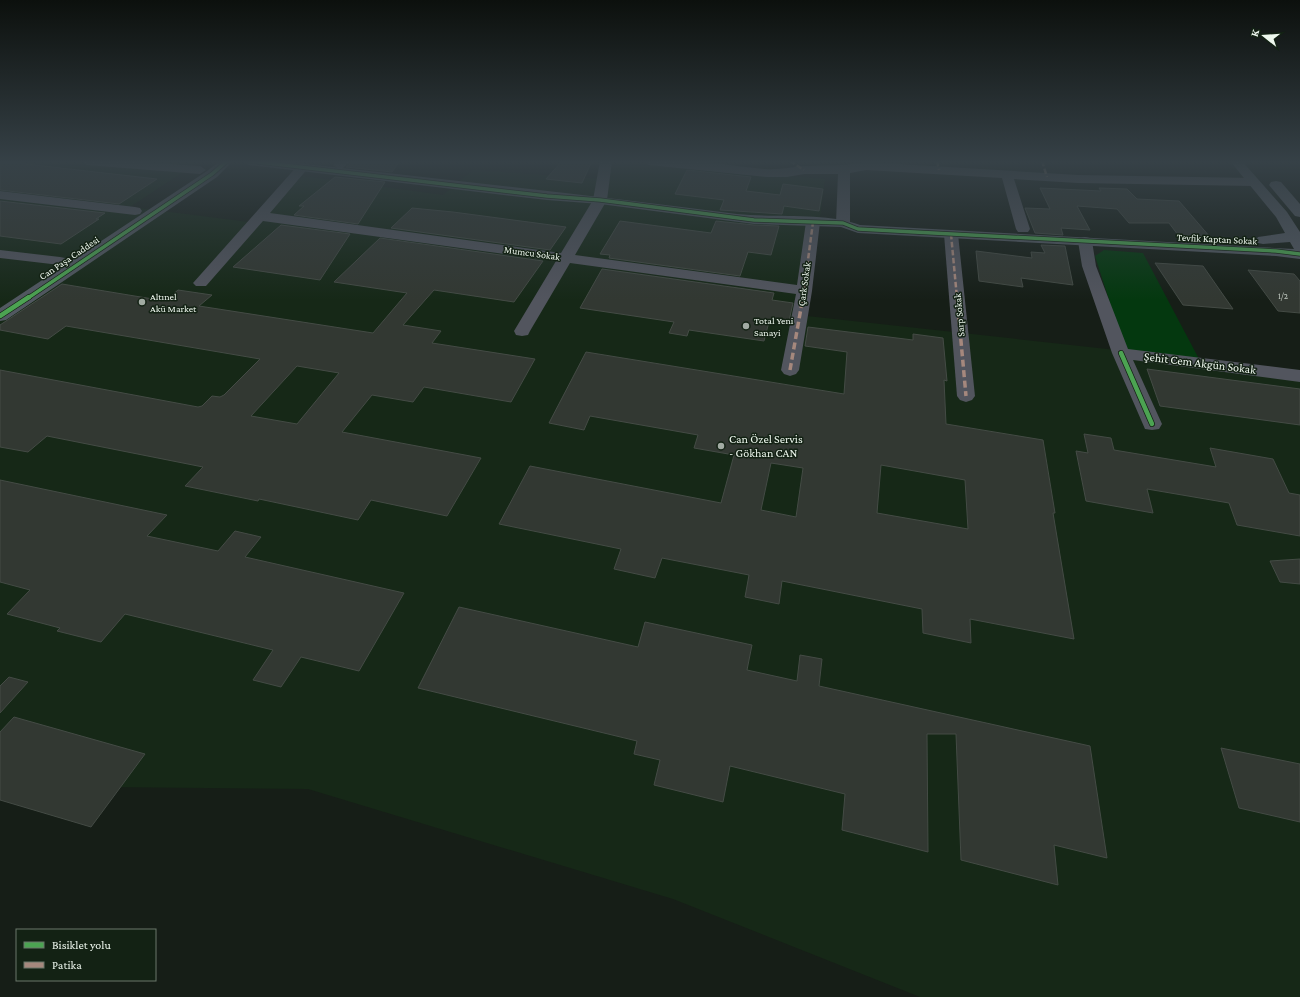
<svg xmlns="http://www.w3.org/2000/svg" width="1300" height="997" font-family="'Crimson Pro',serif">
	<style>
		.built { fill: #162817 }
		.green { fill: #04380f }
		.building { fill: #323832; stroke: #444b45; fill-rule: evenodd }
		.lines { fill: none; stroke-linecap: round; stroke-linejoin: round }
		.street { fill: #52555e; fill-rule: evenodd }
		.secondary { fill: #525861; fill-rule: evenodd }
		.quiet-far1 { stroke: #a5887d; stroke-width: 2.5; stroke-dasharray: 5.5 2.5; stroke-linecap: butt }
		.quiet { stroke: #a5887d; stroke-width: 3.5; stroke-dasharray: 7 3.5; stroke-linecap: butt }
		.cycleway-far1-casing { stroke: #132214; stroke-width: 5 }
		.cycleway-casing { stroke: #132214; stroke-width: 6 }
		.cycleway-far1 { stroke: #4ca352; stroke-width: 3.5 }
		.cycleway { stroke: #4ca352; stroke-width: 4.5 }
		.poi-dot { fill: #a2aba3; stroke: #132214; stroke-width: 1.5 }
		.labels { text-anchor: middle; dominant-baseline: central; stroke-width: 3; stroke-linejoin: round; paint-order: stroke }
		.far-number-label { font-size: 9px; fill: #bfc7bf }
		.far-street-label { font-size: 10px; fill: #eef7ee; stroke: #132214 }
		.far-poi-label { font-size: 10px; fill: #eef7ee; stroke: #132214; text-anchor: start }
		.street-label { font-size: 12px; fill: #eef7ee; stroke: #132214 }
		.poi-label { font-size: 12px; fill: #eef7ee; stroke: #132214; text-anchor: start }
	</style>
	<rect width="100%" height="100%" fill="#161e17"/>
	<path class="built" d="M 0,161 L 198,162 L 130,207 L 249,222 L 303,176 L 443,195 L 473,170 L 602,179 L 620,161 L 825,179 L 807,316 L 1300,370 L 1300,997 L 920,997 L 673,899 L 308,789 L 0,786 Z"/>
	<path class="green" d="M 1104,250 L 1143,253 L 1199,359 L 1125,350 L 1095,256 Z"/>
	<g class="building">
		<path d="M 0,161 L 78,170 L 157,179 L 119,204 L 0,190 Z"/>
		<path d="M 354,161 L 400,161 L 392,172 L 346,167 Z"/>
		<path d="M 562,161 L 591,163 L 582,183 L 546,179 Z"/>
		<path d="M 687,170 L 751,177 L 746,191 L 780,195 L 783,184 L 823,189 L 819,211 L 784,206 L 782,214 L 720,210 L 724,200 L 675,194 Z"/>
		<path d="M 335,177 L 385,182 L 358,224 L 294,215 L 304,206 L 299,206 Z"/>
		<path d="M 1040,188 L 1101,191 L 1099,188 L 1127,189 L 1137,199 L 1179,201 L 1210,237 L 1178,235 L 1169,223 L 1129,223 L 1117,209 L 1077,206 L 1090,230 L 1061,228 L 1063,235 L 1035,233 L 1025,208 L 1050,209 Z"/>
		<path d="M 0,201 L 105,213 L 96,219 L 99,219 L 61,244 L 0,236 Z"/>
		<path d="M 412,208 L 453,212 L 566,227 L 550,250 L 391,228 Z"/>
		<path d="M 620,221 L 711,233 L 716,221 L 754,225 L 779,226 L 771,255 L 748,252 L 740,276 L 609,258 L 610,255 L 600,254 Z"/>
		<path d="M 281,225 L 350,234 L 320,280 L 233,267 Z"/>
		<path d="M 380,238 L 543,261 L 514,302 L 434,290 L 403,325 L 441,331 L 432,343 L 535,359 L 511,402 L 424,387 L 413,402 L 372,395 L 342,432 L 481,458 L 447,516 L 371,500 L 358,520 L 259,499 L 258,501 L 185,486 L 203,467 L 47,436 L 28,452 L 0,447 L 0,370 L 198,407 L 202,406 L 212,396 L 220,397 L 224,395 L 260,359 L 66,326 L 48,339 L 0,330 L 0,325 L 62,284 L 165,301 L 178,290 L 212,295 L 199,306 L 373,333 L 407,293 L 334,282 ZM 297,366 L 339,373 L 297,424 L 251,416 Z"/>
		<path d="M 1041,245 L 1065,246 L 1073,285 L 1021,278 L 1023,287 L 979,281 L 976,251 L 1032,258 L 1031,252 L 1045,253 Z"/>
		<path d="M 1155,263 L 1203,266 L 1233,309 L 1183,305 Z"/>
		<path d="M 602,269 L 774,293 L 772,300 L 793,303 L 789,321 L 770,318 L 764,341 L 689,330 L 687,336 L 669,333 L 674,322 L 580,308 Z"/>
		<path d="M 1248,270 L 1294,274 L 1300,281 L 1300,313 L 1278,311 Z"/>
		<path d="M 808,327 L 913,340 L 913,334 L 943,338 L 947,381 L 944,380 L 946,424 L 1043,440 L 1055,513 L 1053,513 L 1074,639 L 970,619 L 971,643 L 923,633 L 922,609 L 782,581 L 779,604 L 745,597 L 749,575 L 662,558 L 655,578 L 614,569 L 621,549 L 499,524 L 530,466 L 721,503 L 734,455 L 694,448 L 698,435 L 590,416 L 584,430 L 549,423 L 586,352 L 844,394 L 847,352 L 805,346 ZM 771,463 L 803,468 L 796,517 L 761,510 ZM 881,465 L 965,480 L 968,529 L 877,513 Z"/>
		<path d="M 1147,369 L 1300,389 L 1300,425 L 1160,406 Z"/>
		<path d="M 1084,434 L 1111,438 L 1114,450 L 1216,467 L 1210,448 L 1273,459 L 1289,493 L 1300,495 L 1300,536 L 1237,525 L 1229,503 L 1147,489 L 1153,513 L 1086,501 L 1076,451 L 1088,453 Z"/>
		<path d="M 0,480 L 167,515 L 147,536 L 218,551 L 235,531 L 261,537 L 245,557 L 404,593 L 359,671 L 301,657 L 281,687 L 253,680 L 273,650 L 125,614 L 101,642 L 57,631 L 60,628 L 7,614 L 30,590 L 0,582 Z"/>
		<path d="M 1300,559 L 1300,584 L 1280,582 L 1270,561 Z"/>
		<path d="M 459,607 L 638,647 L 645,622 L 752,645 L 747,670 L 797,681 L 800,655 L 822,659 L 819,686 L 1090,746 L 1107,858 L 1054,845 L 1058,885 L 961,860 L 956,734 L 927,734 L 928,852 L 842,830 L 845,794 L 730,766 L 723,802 L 654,785 L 660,760 L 634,754 L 637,741 L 418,688 Z"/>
		<path d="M 9,677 L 28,682 L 0,713 L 0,686 Z"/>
		<path d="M 14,717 L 145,754 L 91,827 L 0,800 L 0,732 Z"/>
		<path d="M 1221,748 L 1300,764 L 1300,822 L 1239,808 Z"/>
	</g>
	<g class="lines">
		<g class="street">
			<path d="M 81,161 L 127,161 L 200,166 L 206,170 L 200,174 L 87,165 Z"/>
			<path d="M 337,161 L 350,161 L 343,168 L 339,169 L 333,165 Z"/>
			<path d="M 600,161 L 612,161 L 607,200 L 575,255 L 797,285 L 806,222 L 808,219 L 818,219 L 820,222 L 812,291 L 799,370 L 796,374 L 790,376 L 784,374 L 781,370 L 796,294 L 570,263 L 530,331 L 528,335 L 522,336 L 516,335 L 514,331 L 556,261 L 263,221 L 206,286 L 196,286 L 193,283 L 299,164 L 307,164 L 309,167 L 270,213 L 561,253 L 593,200 Z"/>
			<path d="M 643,161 C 678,155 728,166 765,169 C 779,170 791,167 805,166 C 826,165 845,166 866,162 L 1078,175 L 1254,178 L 1260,182 L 1254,186 L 1078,183 L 1014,179 L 1030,229 L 1028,232 L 1018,232 L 1016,229 L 1002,178 L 866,170 L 850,173 L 850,223 L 848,226 L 838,226 L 836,223 L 838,174 L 804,174 L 787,177 L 767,177 L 649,165 Z"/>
			<path d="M 0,191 L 135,207 L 140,208 L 142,211 L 140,214 L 135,215 L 0,199 Z"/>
			<path d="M 951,230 L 956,231 L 958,234 L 975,396 L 972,400 L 966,402 L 960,400 L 957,396 L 944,234 L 946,231 Z"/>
			<path d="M 1085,237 L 1090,238 L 1092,241 L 1096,266 L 1128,349 L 1300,370 L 1300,382 L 1133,360 L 1162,424 L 1159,429 L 1152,430 L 1145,429 L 1112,353 L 1082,266 L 1078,241 L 1080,238 Z"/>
			<path d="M 0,250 L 60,257 L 65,258 L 67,261 L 65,264 L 60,265 L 0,258 Z"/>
		</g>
		<g class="secondary">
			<path d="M 220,161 L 233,161 L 217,177 L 6,320 L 0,321 L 0,308 L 207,171 Z"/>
			<path d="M 243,161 L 278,161 C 431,178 584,194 737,214 C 775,218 827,212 860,225 L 1294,249 L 1290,242 L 1263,244 L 1258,243 L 1256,240 L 1258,237 L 1285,233 L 1276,217 L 1230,161 L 1242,161 L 1287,212 L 1300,232 L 1300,259 L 1276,256 L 858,233 L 841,227 L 754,224 L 600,204 L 547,200 L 249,165 Z"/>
			<path d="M 1276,181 L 1281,182 L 1300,204 L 1300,217 L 1295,216 L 1269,185 L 1271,182 Z"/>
		</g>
		<g class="quiet-far1">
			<path d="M 790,161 L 804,170"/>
			<path d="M 937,161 L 939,170"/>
			<path d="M 1042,161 L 1047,177"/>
			<path d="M 951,234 L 957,298"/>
			<path d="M 803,298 L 813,222"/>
		</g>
		<g class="quiet">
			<path d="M 957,297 L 966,396"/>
			<path d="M 790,370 L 803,297"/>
		</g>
		<g class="cycleway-far1-casing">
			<g id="cycleway-far1">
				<path d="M 249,161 L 547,196 L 600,200 L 754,220 L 843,223 L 858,229 L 1276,251 L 1300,254"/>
				<path d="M 28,298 L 212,174 L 227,161"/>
			</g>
		</g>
		<g class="cycleway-casing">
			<g id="cycleway">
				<path d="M 0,316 L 29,297"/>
				<path d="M 1121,353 L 1152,424"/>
			</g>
		</g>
		<use href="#cycleway-far1" class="cycleway-far1"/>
		<use href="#cycleway" class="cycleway"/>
	</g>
	<linearGradient id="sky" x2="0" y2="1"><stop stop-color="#0c100d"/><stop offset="0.54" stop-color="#364147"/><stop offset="1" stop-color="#364147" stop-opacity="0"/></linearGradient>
	<rect width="1300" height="300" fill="url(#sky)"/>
	<g class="poi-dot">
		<circle cx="142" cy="302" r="4"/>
		<circle cx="746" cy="326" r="4"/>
		<circle cx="721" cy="446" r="4"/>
	</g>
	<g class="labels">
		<g class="far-number-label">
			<text x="1283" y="296">1/2</text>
		</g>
		<g class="far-street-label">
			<text transform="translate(1217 239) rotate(3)">Tevfik Kaptan Sokak</text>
			<text transform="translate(532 253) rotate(8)">Mumcu Sokak</text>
			<text transform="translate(69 258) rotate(-34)">Can Paşa Caddesi</text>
			<text transform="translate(804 284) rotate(-82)">Çark Sokak</text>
			<text transform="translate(959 315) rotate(-95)">Sarp Sokak</text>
		</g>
		<g class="far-poi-label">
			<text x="150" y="296">Altınel<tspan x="150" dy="12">Akü Market</tspan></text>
			<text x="754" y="320">Total Yeni<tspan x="754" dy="12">Sanayi</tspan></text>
		</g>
		<g class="street-label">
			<text transform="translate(1200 363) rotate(7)">Şehit Cem Akgün Sokak</text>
		</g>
		<g class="poi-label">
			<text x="729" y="439">Can Özel Servis<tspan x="729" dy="14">- Gökhan CAN</tspan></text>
		</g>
	</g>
	<rect x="16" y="929" width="140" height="52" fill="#132214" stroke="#6b776b"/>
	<rect x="24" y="942" width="20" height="6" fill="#4ca352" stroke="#6b776b"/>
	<text x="52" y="949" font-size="12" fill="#eef7ee">Bisiklet yolu</text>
	<rect x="24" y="962" width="20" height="6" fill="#a5887d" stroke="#6b776b"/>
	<text x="52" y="969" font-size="12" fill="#eef7ee">Patika</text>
	<g transform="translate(1264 36) rotate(287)" stroke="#132214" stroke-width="3" paint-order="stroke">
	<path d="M0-3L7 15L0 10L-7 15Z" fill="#eef7ee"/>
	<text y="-6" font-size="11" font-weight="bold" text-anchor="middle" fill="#eef7ee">K</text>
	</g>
</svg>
